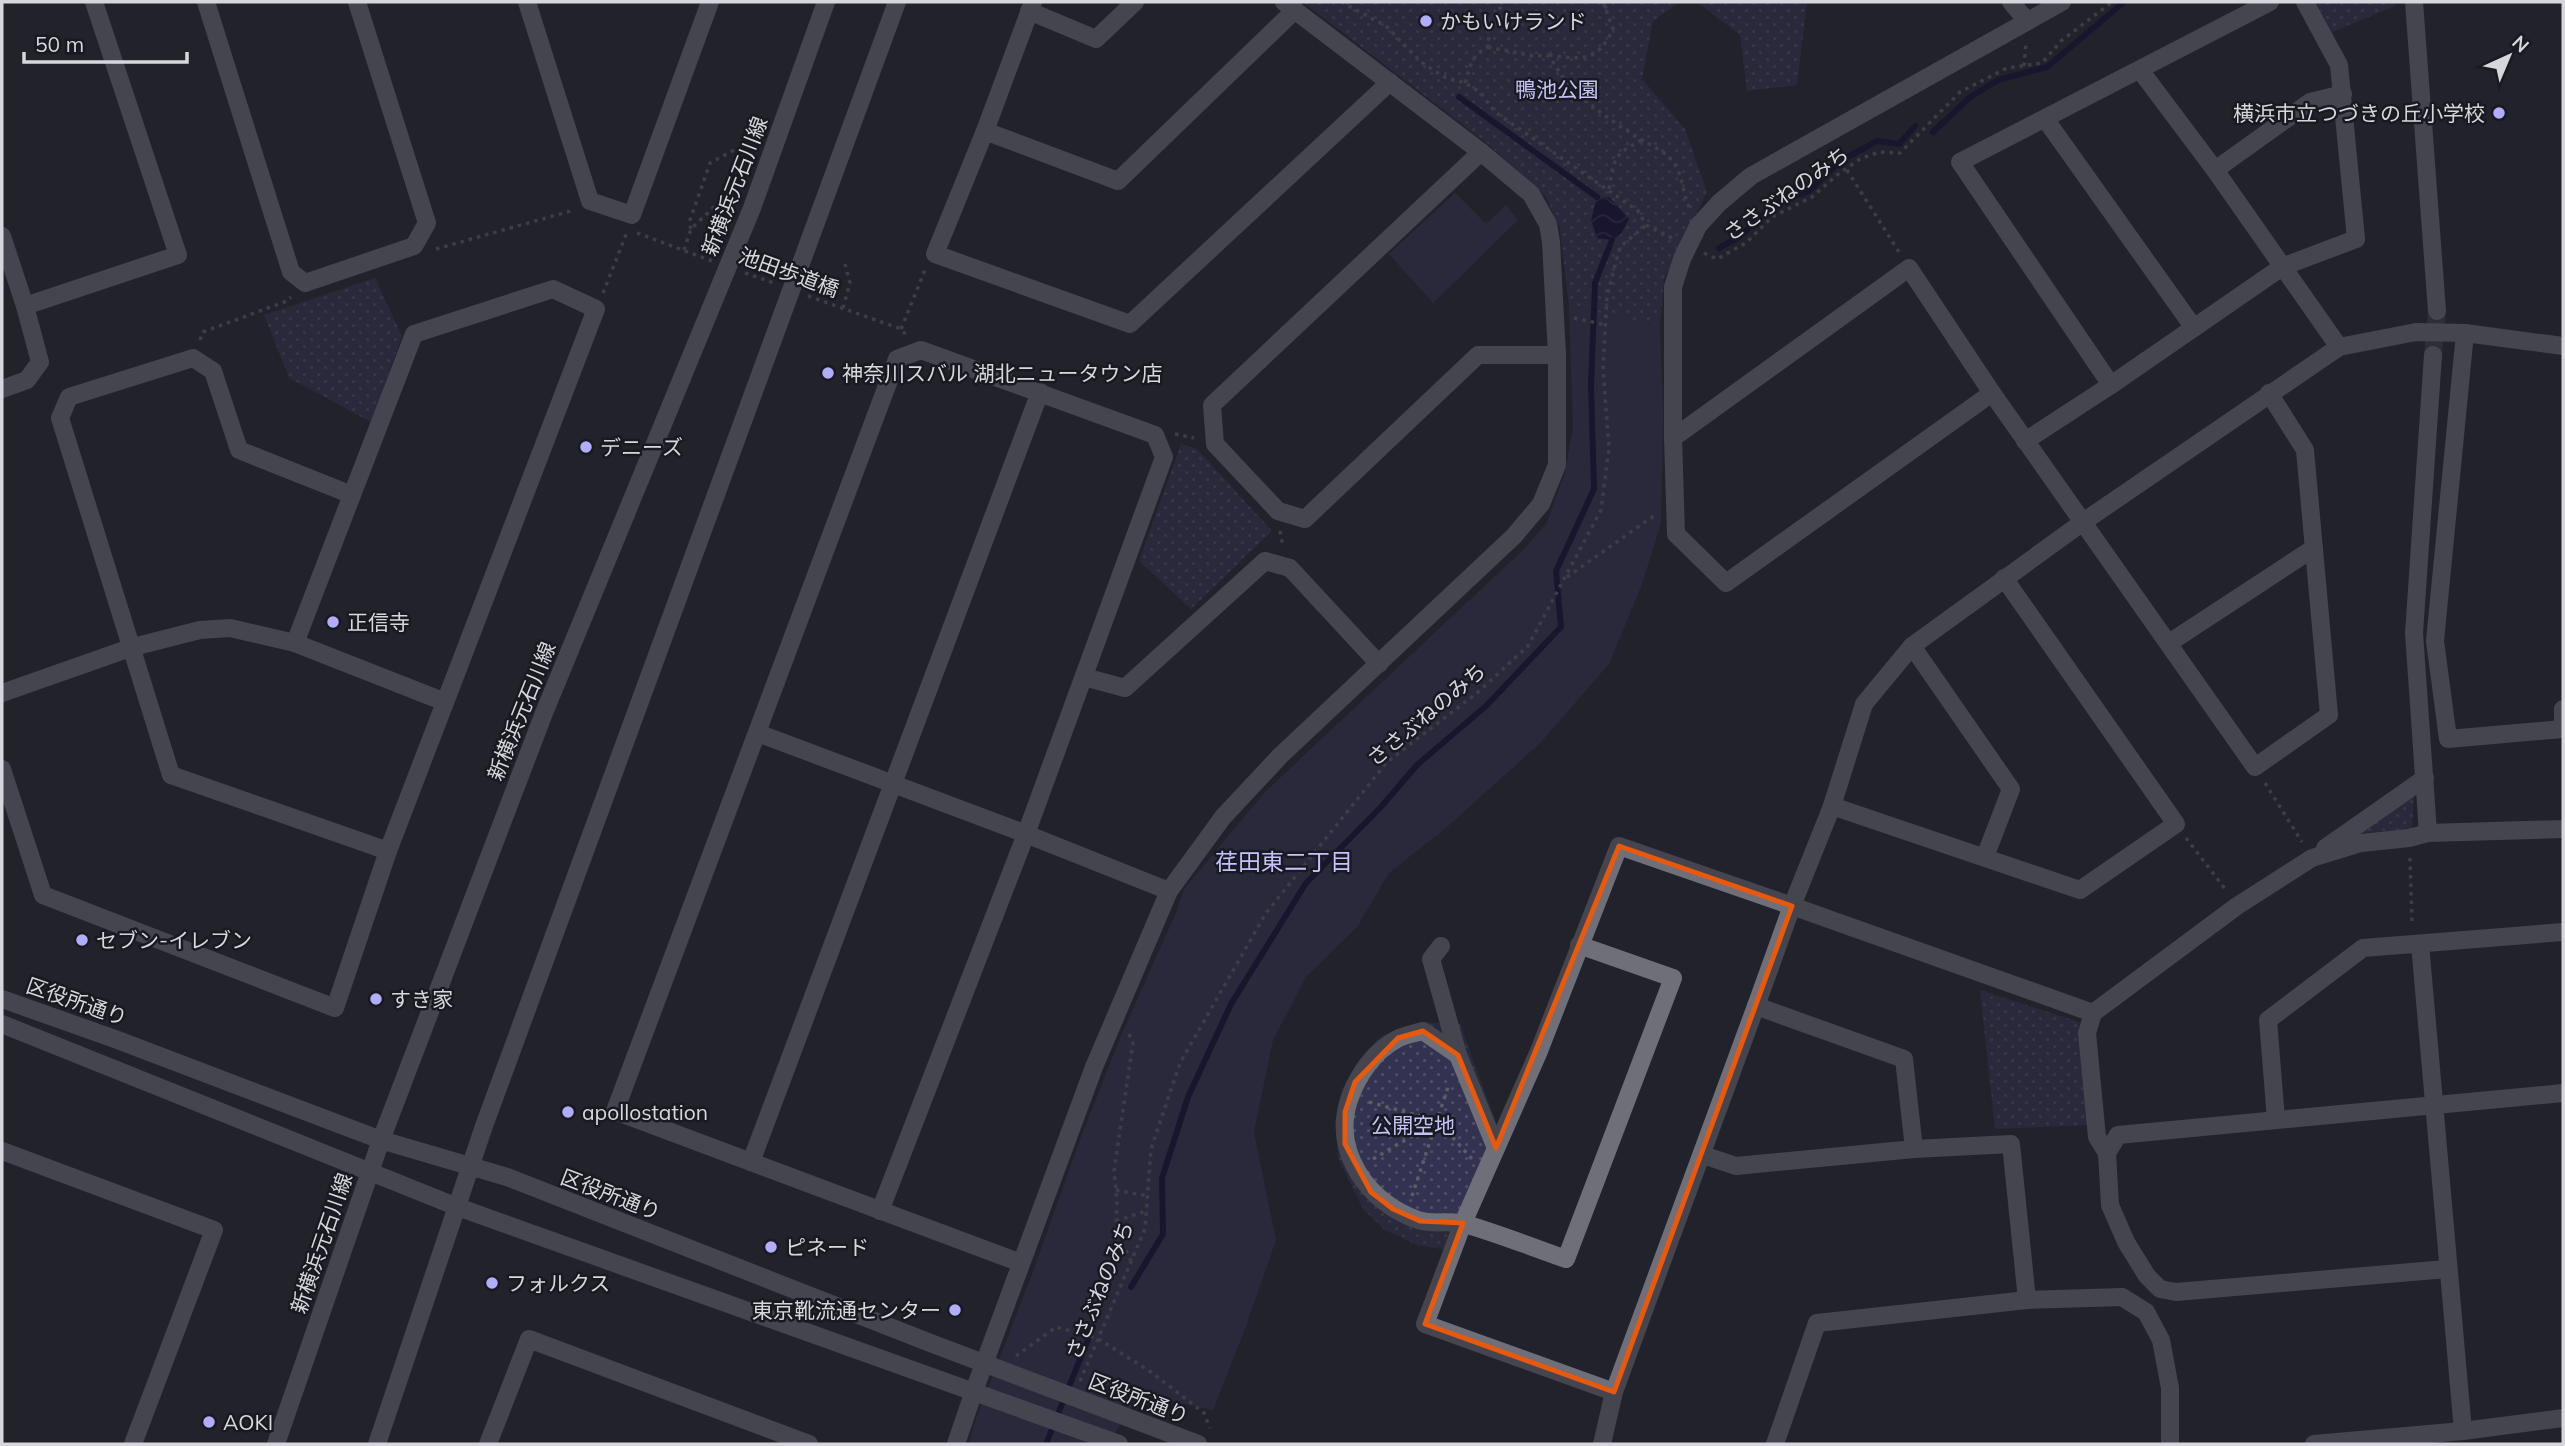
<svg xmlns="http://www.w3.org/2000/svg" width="2565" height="1446" font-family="Mulish,'Noto Sans JP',sans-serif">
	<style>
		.grass { fill: #333250 }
		.park { fill: url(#park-dots) }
		.water { fill: url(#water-waves) }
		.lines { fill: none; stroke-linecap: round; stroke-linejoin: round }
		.stream { stroke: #100534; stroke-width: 6 }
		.pedestrian-tunnel { stroke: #3d3d46; stroke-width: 18; stroke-dasharray: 18 9; stroke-linecap: butt }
		.path { stroke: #5d5d65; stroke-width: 3.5; stroke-dasharray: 3.5 5; stroke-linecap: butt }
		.pedestrian { stroke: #6f6f7a; stroke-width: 18 }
		.minor { stroke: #6f6f7a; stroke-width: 18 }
		.tertiary { stroke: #6f6f7a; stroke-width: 18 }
		.marked { fill: none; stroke: #e8590c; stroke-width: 5; stroke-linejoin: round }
		.poi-dot { fill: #b0aefa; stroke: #191922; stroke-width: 2.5 }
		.labels { text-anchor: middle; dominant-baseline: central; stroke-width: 5; stroke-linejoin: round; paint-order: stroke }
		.poi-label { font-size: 21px; fill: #d6d6dc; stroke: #191922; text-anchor: start }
		.park-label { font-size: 21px; fill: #c4c3f5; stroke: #191922 }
		.street-label { font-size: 21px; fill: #d6d6dc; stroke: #191922 }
		.neighbourhood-label { font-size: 23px; fill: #c3c2fc; stroke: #191922 }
	</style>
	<defs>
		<pattern id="park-dots" width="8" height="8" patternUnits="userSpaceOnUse" patternTransform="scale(1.75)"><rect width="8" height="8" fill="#333250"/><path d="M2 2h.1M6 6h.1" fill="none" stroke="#504f69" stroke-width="1.8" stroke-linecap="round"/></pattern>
		<pattern id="water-waves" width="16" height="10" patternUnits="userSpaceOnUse" patternTransform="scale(1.75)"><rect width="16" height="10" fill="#100534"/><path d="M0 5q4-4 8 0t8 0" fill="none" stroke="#322951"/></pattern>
	</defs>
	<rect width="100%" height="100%" fill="#22222c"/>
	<g class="grass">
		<path d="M 1455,193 L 1486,224 L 1506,205 L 1518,220 L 1433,303 L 1389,254 Z"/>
		<path d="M 1569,306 L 1660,326 L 1663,415 L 1661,523 L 1642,584 L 1609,664 L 1540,743 L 1447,827 L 1389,873 L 1357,927 L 1306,977 L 1273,1040 L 1254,1132 L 1276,1240 L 1246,1326 L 1213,1410 L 1140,1395 L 1107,1444 L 969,1444 L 974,1424 L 1033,1272 L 1080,1140 L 1120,1038 L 1176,913 L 1184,889 L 1265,792 L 1523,550 L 1546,524 L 1565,473 L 1573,427 Z"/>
	</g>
	<g class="park">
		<path d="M 1303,2 L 1680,2 L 1653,21 L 1642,79 L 1685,129 L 1707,192 L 1664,279 L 1660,326 L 1569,306 L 1560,228 L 1546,197 L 1488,144 Z"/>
		<path d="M 1697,2 L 1807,2 L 1797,85 L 1747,91 L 1740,35 Z"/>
		<path d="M 2316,2 L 2394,2 L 2395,6 L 2332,32 Z"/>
		<path d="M 375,278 L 402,336 L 371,422 L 289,378 L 264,315 Z"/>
		<path d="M 1181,444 L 1197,449 L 1272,531 L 1191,609 L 1139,561 Z"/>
		<path d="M 2414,794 L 2412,829 L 2362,833 Z"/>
		<path d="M 1980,990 L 2079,1022 L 2088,1125 L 1995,1129 Z"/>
		<path d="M 1420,1022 L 1460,1024 L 1497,1125 L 1447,1250 L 1417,1245 L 1385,1230 L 1363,1209 L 1338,1158 L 1335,1121 L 1342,1089 L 1359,1060 L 1380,1037 Z"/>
	</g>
	<path class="water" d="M 1597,197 L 1609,197 L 1629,219 L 1621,234 L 1612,240 L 1597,238 L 1591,220 Z"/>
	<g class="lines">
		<g class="stream">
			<path d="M 1459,97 L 1597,197"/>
			<path d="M 1933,132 L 1969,98 L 1998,80 L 2047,67 L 2124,2"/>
			<path d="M 1719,248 L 1739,237 L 1775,203 L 1809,191 L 1840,161 L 1877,141 L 1899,144 L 1915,126"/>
			<path d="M 1131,1287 L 1163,1234 L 1162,1178 L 1188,1097 L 1231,1004 L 1306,883 L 1380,808 L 1417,765 L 1486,706 L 1561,627 L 1556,571 L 1594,489 L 1591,385 L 1595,283 L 1612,240"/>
			<path d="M 1046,1444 L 1093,1327"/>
		</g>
		<path class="pedestrian-tunnel" d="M 2433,355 L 2437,311"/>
		<g class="path">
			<path d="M 1341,2 L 1386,26 L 1421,62 L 1444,77 L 1465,83 L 1480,92 L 1495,112 L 1638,211 L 1646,225"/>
			<path d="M 1604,8 L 1612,2"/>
			<path d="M 1488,47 L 1533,56 L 1547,55 C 1555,63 1559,73 1566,81 C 1587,105 1617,125 1644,141 C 1656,148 1670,154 1677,168 C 1683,180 1683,195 1690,209"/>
			<path d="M 1549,55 C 1582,60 1598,62 1613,29 L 1603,2"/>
			<path d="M 2024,66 L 2026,43"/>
			<path d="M 1465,83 C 1470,67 1471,55 1488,47 L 1490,21 L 1505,2"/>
			<path d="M 1847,170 L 1899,252"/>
			<path d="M 1609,189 C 1615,157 1613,155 1642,140"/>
			<path d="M 1646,225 L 1672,238"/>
			<path d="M 691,229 L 689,223 L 710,163 L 734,150"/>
			<path d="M 637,233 L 712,261"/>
			<path d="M 436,249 L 574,210"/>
			<path d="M 684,250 L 691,229 L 717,204"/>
			<path d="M 1704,253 L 1717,259 L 1746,243 L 1772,217 L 1812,197 L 1837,175 L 1860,159 L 1879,152 L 1900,153 L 1960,92 L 2007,68 L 2042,63 L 2061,41 L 2112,2"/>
			<path d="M 745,273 L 774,283"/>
			<path d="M 603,293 L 627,232"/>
			<path d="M 808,296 L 901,329 L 907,336"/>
			<path d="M 843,308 L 850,283 L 845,264"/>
			<path d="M 1574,318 L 1606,325"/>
			<path d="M 901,329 L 925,270"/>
			<path d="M 200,340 L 203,332 L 287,301 L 291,297"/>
			<path d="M 1175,434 L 1194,438"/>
			<path d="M 1280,531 L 1283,547"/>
			<path d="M 1567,577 L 1655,515"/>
			<path d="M 2265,783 L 2302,842"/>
			<path d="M 2186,838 L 2226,890"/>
			<path d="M 2410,858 L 2412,924"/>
			<path d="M 1129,1034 L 1133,1043 L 1114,1171 L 1117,1201 L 1116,1230 L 1131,1261"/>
			<path d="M 1369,1102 L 1438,1121 L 1472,1159"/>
			<path d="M 1373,1159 L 1436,1122"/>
			<path d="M 1116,1190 L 1148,1196"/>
			<path d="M 1412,1196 L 1449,1084"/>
			<path d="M 1116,1221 L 1146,1211"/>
			<path d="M 1016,1356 L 1056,1327 L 1097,1338 L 1151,1372 L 1204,1413 L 1210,1428"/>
			<path d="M 1080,1381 L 1145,1229 L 1151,1149 L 1180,1063 L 1266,913 L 1387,762 L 1477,693 L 1528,646 L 1601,510 L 1609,448 L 1603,369 L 1607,296 L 1620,247 L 1646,225"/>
		</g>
		<g class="pedestrian">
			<path d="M 2414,2 L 2437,311"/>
			<path d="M 2428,833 L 2414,633 L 2433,355"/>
			<path d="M 2325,848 L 2425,778"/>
			<path d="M 1792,906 L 2093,1013 L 2237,906 L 2312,858 L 2361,843 L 2409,838 L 2428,833 L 2563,829"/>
			<path d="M 2093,1013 L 2087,1033 L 2097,1137 L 2107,1153"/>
		</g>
		<g class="minor">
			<path d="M 206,2 L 291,272 L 305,283 L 414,246 L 427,223 L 357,2"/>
			<path d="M 527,2 L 590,201 L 632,215 L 710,2"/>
			<path d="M 1033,2 L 985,131 L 935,254 L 1130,324 L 1390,82"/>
			<path d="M 2011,2 L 2027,21"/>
			<path d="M 1029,11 L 1096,39 L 1135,2"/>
			<path d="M 2140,70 L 2215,170 L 2339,347"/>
			<path d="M 2046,120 L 2194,328"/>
			<path d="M 985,131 L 1118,181 L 1295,10"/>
			<path d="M 1481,152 L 1212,405 L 1215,444 L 1278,511 L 1305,519 L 1478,355 L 1557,355"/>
			<path d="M 2215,170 L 2310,102 L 2343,94"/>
			<path d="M 2,236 L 25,306 L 40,362 L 27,380 L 2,389"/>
			<path d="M 25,306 L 178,255 L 94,2"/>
			<path d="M 2465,333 L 2435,641 L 2448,739 L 2563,729 L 2563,709"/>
			<path d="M 2111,385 L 1960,162 L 2270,2"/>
			<path d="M 1992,393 L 1726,583 L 1676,534 L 1673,438 L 1673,287 L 1682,259 L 1698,226 L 1719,203 L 1751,176 L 2062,2"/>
			<path d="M 1673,438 L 1909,268 L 1992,393 L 2255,767 L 2329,715 L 2305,450 L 2269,393"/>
			<path d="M 2025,441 L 2111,385 L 2282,267 L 2356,239 L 2339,65 L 2305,2"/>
			<path d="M 352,495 L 239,450 L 213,371 L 193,358 L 69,397 L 60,418 L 171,775 L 388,851"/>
			<path d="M 2169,643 L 2314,548"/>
			<path d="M 1912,646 L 2011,789 L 1985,857"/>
			<path d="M 1084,677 L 1125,688 L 1265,561 L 1290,568 L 1379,664"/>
			<path d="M 2,693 L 133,647 L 200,630 L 230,628 L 295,643 L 445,702"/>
			<path d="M 758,733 L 1026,834 L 1169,891"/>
			<path d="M 2,769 L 43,895 L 335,1008 L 388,851 L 596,309 L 553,289 L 414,334 L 295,643"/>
			<path d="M 1832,806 L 2080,890 L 2176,824 L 2004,578"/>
			<path d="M 2420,944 L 2463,1431"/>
			<path d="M 1441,946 L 1431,959 L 1458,1055 L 1496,1148"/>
			<path d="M 1458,1055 L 1423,1031 C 1415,1033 1404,1035 1397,1039 C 1374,1051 1357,1076 1349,1100 C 1332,1152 1368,1203 1418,1220 C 1433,1225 1450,1220 1465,1224 C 1499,1234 1532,1247 1566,1259 L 1673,978 L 1579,945"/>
			<path d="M 2276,1119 L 2268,1020 L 2363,948 L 2563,932"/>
			<path d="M 2,1151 L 214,1230 L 133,1444"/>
			<path d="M 1703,1155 L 1736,1166 L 1914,1149 L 2011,1144 L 2027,1300"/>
			<path d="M 751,1162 L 1040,392"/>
			<path d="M 880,1211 L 1026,834 L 1164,457 L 1155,435 L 921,350 L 897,359 L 615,1111 L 1021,1263"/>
			<path d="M 2447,1269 L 2176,1292 L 2160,1289 L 2147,1276 L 2126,1242 L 2110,1205 L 2107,1153 L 2118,1135 L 2563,1093"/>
			<path d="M 1614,1392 L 1425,1324 L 1463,1223 L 1539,1051 L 1619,846 L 1792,906"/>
			<path d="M 488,1444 L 529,1339 L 809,1444"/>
			<path d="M 956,1444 L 974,1391"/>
			<path d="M 1602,1444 L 1614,1392 L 1756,1006 L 1904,1059 L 1914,1149"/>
			<path d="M 1775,1444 L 1817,1323 L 2027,1300 L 2122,1297 L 2146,1312 L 2161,1340 L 2170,1388 L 2170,1444"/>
			<path d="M 2314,1444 L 2463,1431 L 2563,1418"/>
		</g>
		<g class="tertiary">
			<path d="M 2,999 L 115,1039 L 381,1140 L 507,1177 L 933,1344 L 1198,1444"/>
			<path d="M 1756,1006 L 1792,906 L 1832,806 L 1864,704 L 1912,646 L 2083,522 L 2339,347 L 2416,332 L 2465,333 L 2563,346"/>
			<path d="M 2,1024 L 455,1206 L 1119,1444"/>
			<path d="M 974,1391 L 1094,1067 L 1169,891 L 1223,817 L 1280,756 L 1514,536 L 1541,504 L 1557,465 L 1557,355 L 1551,242 L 1548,224 L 1531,194 L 1481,152 L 1284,2"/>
			<path d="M 276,1444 L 381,1140 L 544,713 L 752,208 L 826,2"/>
			<path d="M 377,1444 L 484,1126 L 897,2"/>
		</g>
	</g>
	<path d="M0 0H2565V1446H0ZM 1619,846 L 1792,906 L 1614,1392 L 1425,1324 L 1463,1223 L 1420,1221 L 1393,1209 L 1371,1192 L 1345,1144 L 1345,1112 L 1355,1082 L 1398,1038 L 1423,1031 L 1458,1055 L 1496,1148 Z" fill="#22222c" fill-opacity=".55" fill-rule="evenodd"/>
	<path class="marked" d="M 1619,846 L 1792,906 L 1614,1392 L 1425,1324 L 1463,1223 L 1420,1221 L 1393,1209 L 1371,1192 L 1345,1144 L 1345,1112 L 1355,1082 L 1398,1038 L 1423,1031 L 1458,1055 L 1496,1148 Z"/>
	<g class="poi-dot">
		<circle cx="1426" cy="21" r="7"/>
		<circle cx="2499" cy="113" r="7"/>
		<circle cx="828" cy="373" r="7"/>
		<circle cx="586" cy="447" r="7"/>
		<circle cx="333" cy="622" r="7"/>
		<circle cx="82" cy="940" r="7"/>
		<circle cx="376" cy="999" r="7"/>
		<circle cx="568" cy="1112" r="7"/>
		<circle cx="771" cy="1247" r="7"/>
		<circle cx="492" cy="1283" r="7"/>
		<circle cx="955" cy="1310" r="7"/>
		<circle cx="209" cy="1422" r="7"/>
	</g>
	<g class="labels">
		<g class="poi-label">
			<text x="1440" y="21">かもいけランド</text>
			<text x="2485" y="113" text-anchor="end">横浜市立つづきの丘小学校</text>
			<text x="842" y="373">神奈川スバル 湖北ニュータウン店</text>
			<text x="600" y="447">デニーズ</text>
			<text x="347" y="622">正信寺</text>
			<text x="96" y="940">セブン-イレブン</text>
			<text x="390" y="999">すき家</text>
			<text x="582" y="1112">apollostation</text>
			<text x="785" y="1247">ピネード</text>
			<text x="506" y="1283">フォルクス</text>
			<text x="941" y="1310" text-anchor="end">東京靴流通センター</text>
			<text x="223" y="1422">AOKI</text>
		</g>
		<g class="park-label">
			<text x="1557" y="89">鴨池公園</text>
			<text x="1413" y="1125">公開空地</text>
		</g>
		<g class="street-label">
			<text transform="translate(734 186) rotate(-69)">新横浜元石川線</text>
			<text transform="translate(1786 193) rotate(-35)">ささぶねのみち</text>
			<text transform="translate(789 272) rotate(20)">池田歩道橋</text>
			<text transform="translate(521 711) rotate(-68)">新横浜元石川線</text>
			<text transform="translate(1426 714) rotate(-40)">ささぶねのみち</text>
			<text transform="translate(77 1001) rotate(19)">区役所通り</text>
			<text transform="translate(611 1194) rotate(21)">区役所通り</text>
			<text transform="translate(321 1243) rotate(-71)">新横浜元石川線</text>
			<text transform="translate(1099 1290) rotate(-68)">ささぶねのみち</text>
			<text transform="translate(1139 1398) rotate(21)">区役所通り</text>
		</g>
		<g class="neighbourhood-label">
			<text x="1284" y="861">荏田東二丁目</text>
		</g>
	</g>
	<rect width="2565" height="1446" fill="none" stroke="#d6d6dc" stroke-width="7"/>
	<g transform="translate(2509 56) rotate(44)" stroke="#191922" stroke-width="5" paint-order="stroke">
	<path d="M0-5L12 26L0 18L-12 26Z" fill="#d6d6dc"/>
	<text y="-10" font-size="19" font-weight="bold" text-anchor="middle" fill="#d6d6dc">N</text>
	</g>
	<path d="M24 52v10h163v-10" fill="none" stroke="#d6d6dc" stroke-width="3.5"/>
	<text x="35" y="52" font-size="21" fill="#d6d6dc" stroke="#191922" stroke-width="5" paint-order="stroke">50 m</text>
</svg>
